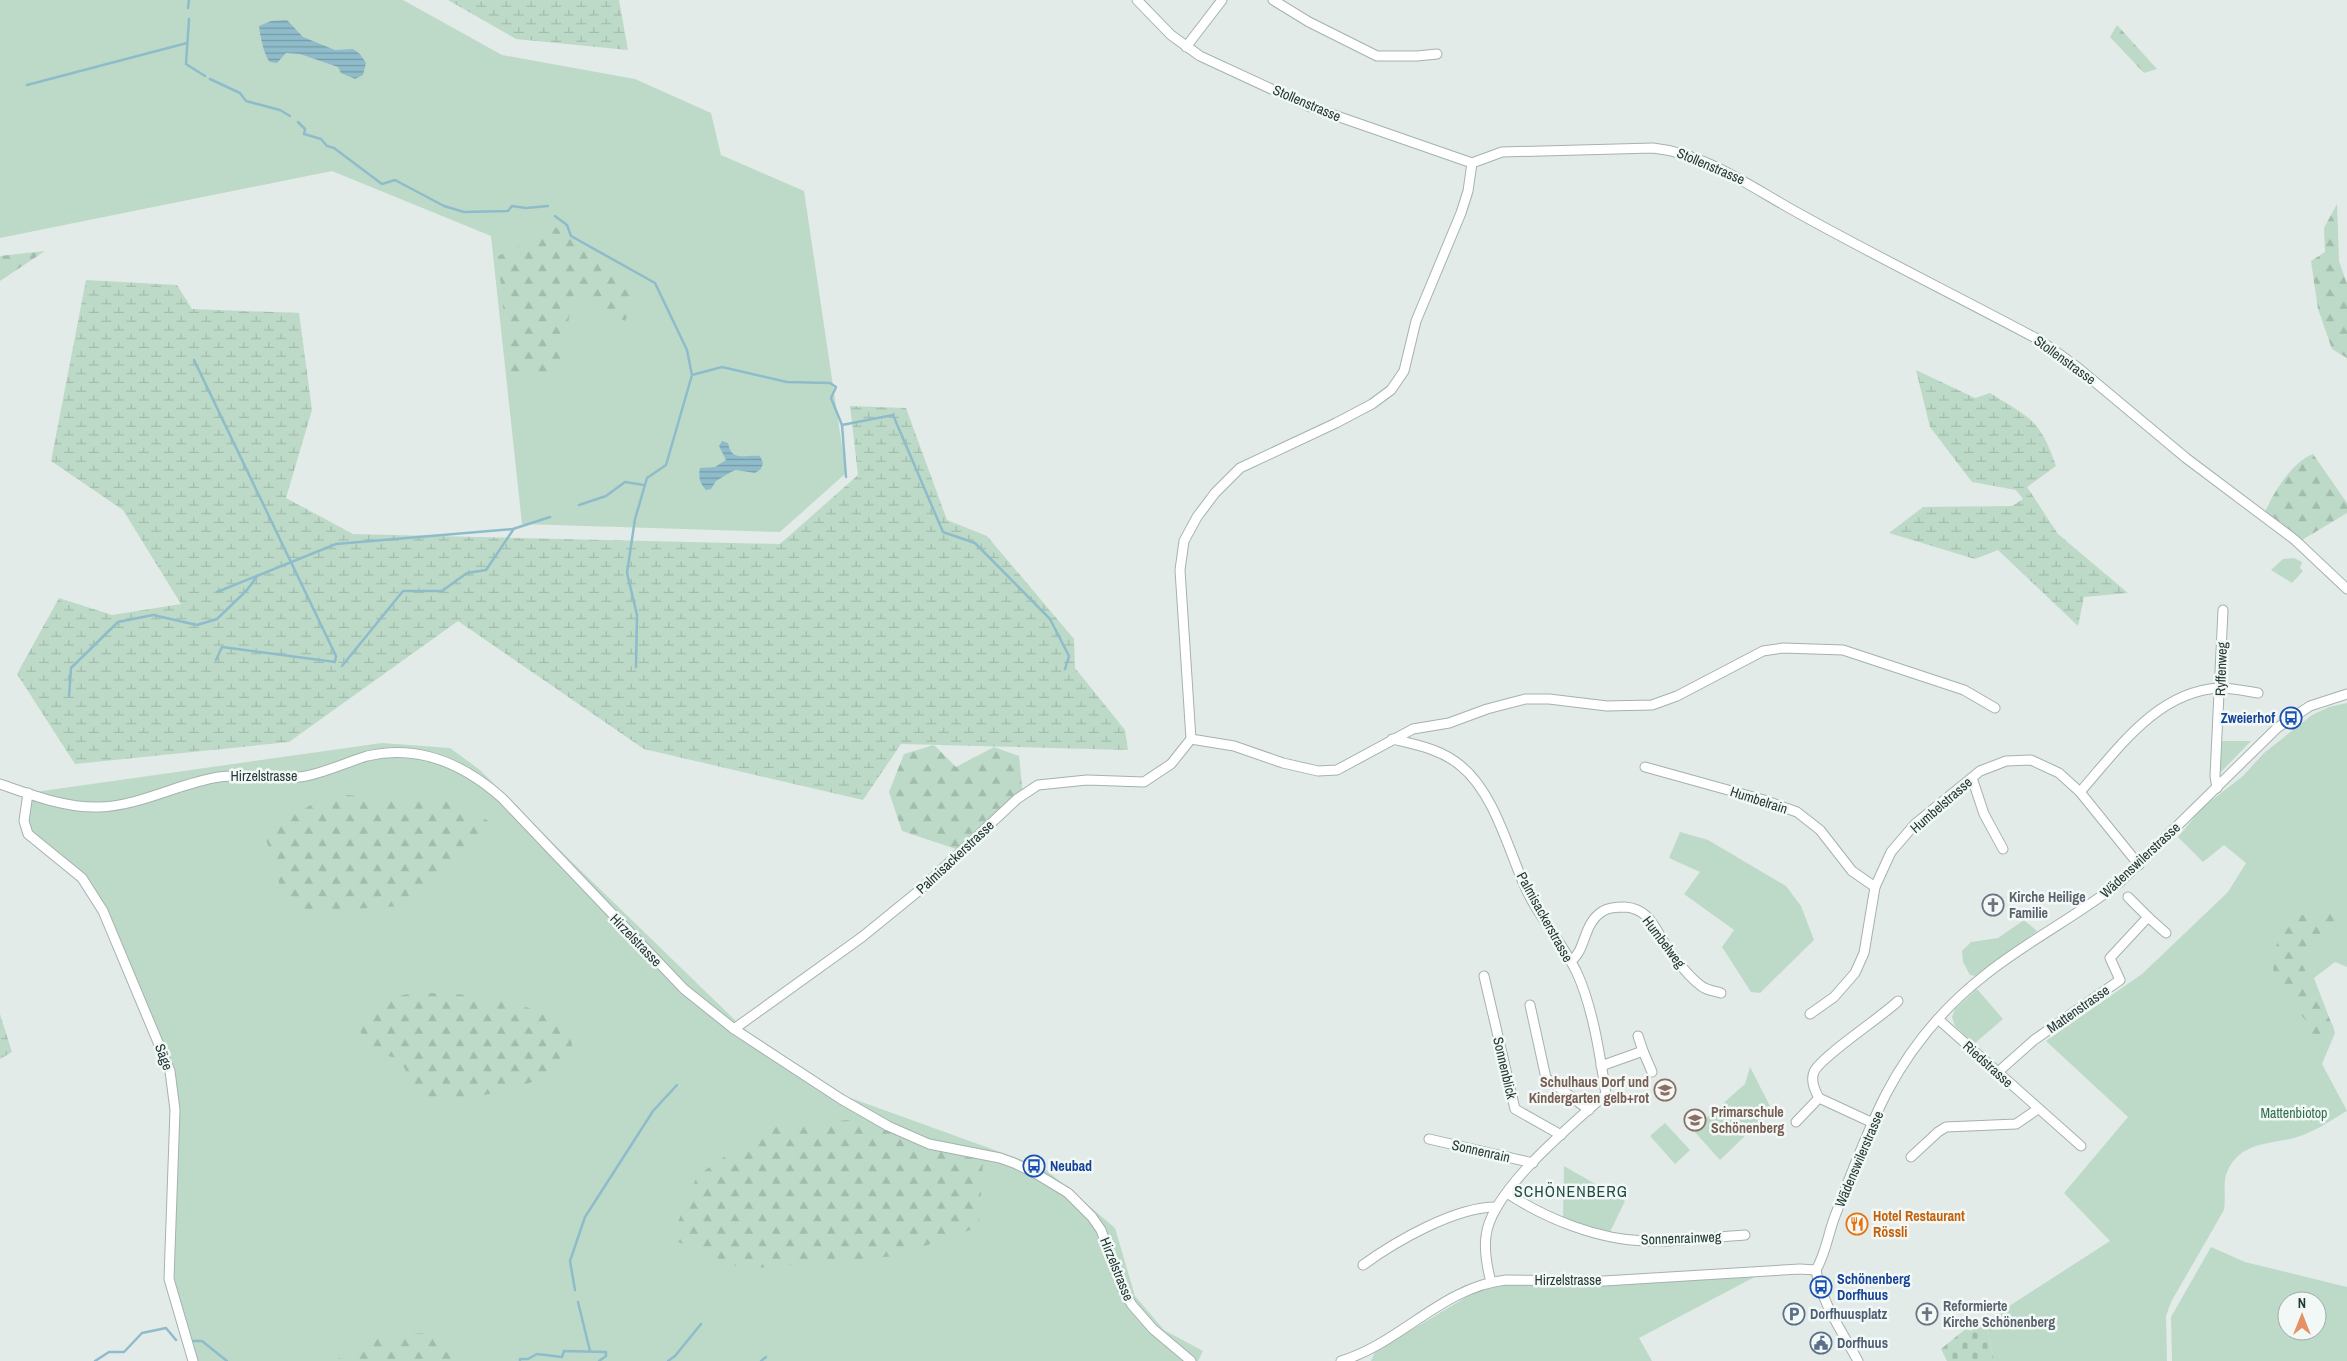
<svg xmlns="http://www.w3.org/2000/svg" width="2347" height="1361" font-family="'Archivo Narrow',sans-serif">
	<style>
		.green { fill: #bddac8; fill-rule: evenodd }
		.forest { fill: url(#forest-firs) }
		.wetland { fill: url(#wetland-marsh) }
		.cemetery { fill: url(#cemetery-stones) }
		.water { fill: url(#water-rules) }
		.lines { fill: none; stroke-linecap: round; stroke-linejoin: round }
		.stream { stroke: #8fbccb; stroke-width: 2.5 }
		.minor-casing { stroke: #a5b2af; stroke-width: 11 }
		.minor { stroke: #fff; stroke-width: 9 }
		.labels { text-anchor: middle; dominant-baseline: central; stroke-width: 5; stroke-linejoin: round; paint-order: stroke }
		.street-label { font-size: 14px; fill: #243a36; stroke: #f2f8f5 }
		.transit-label { font-size: 14px; font-weight: bold; fill: #164399; stroke: #f2f8f5; text-anchor: start }
		.worship-label { font-size: 14px; font-weight: bold; fill: #5b616d; stroke: #f2f8f5; text-anchor: start }
		.education-label { font-size: 14px; font-weight: bold; fill: #785e54; stroke: #f2f8f5; text-anchor: end }
		.park-label { font-size: 14px; fill: #316e4f; stroke: #f2f8f5 }
		.food-label { font-size: 14px; font-weight: bold; fill: #c56008; stroke: #f2f8f5; text-anchor: start }
		.service-label { font-size: 14px; font-weight: bold; fill: #4e5e75; stroke: #f2f8f5; text-anchor: start }
		.quarter-label { font-size: 16px; letter-spacing: 1px; fill: #214b45; stroke: #f2f8f5 }
	</style>
	<defs>
		<pattern id="forest-firs" width="22" height="20" patternUnits="userSpaceOnUse" patternTransform="scale(1.25)"><rect width="22" height="20" fill="#bddac8"/><path d="M5 1l3.5 6h-7zM16 11l3.5 6h-7z" fill="#a2bcac"/></pattern>
		<pattern id="wetland-marsh" width="20" height="14" patternUnits="userSpaceOnUse" patternTransform="scale(1.25)"><rect width="20" height="14" fill="#bddac8"/><path d="M1 5h8M5 5V1M11 12h8M15 12V8" fill="none" stroke="#a2bcac"/></pattern>
		<pattern id="cemetery-stones" width="16" height="16" patternUnits="userSpaceOnUse" patternTransform="scale(1.25)"><rect width="16" height="16" fill="#bddac8"/><path d="M2 7V4a2 2 0 0 1 4 0v3zM10 15v-3a2 2 0 0 1 4 0v3z" fill="#a2bcac"/></pattern>
		<pattern id="water-rules" width="6" height="5" patternUnits="userSpaceOnUse" patternTransform="scale(1.25)"><rect width="6" height="5" fill="#8fbccb"/><path d="M0 2.5h6" fill="none" stroke="#759aa6"/></pattern>
	</defs>
	<rect width="100%" height="100%" fill="#e2ebe8"/>
	<g class="green">
		<path d="M 0,0 L 403,0 L 502,55 L 635,79 L 711,113 L 721,155 L 804,191 L 846,473 L 780,532 L 522,524 L 491,236 L 332,171 L 0,238 Z"/>
		<path d="M 2294,558 L 2302,562 L 2300,568 L 2303,571 L 2292,583 L 2271,570 L 2283,559 Z"/>
		<path d="M 2347,703 L 2347,967 L 2335,962 L 2314,978 L 2335,1033 L 2322,1064 L 2347,1111 C 2333,1119 2319,1129 2303,1135 C 2275,1146 2239,1138 2226,1175 C 2223,1184 2226,1199 2224,1210 L 2171,1302 L 2166,1316 L 2167,1361 L 1994,1361 L 1986,1321 L 2110,1241 L 2064,1193 L 2128,1117 L 2046,1041 L 2142,974 L 2228,892 L 2246,863 L 2224,845 L 2203,862 L 2178,837 L 2203,807 L 2243,776 L 2264,753 L 2312,715 L 2329,707 Z"/>
		<path d="M 2222,741 L 2251,741 L 2219,774 L 2218,773 Z"/>
		<path d="M 382,743 L 450,748 L 480,770 L 572,862 L 739,1024 L 751,1034 L 848,1097 L 1044,1168 L 1115,1228 L 1135,1296 L 1164,1330 L 1203,1351 L 1198,1361 L 191,1361 L 169,1249 L 175,1110 L 170,1071 L 139,993 L 82,878 L 28,834 L 28,793 Z"/>
		<path d="M 1680,832 L 1708,840 L 1786,886 L 1801,906 L 1814,940 L 1760,993 L 1751,992 L 1722,947 L 1734,930 L 1684,894 L 1700,872 L 1669,858 Z"/>
		<path d="M 2024,920 L 2037,931 L 1975,976 L 1970,975 L 1963,962 L 1962,951 L 1971,942 L 1998,938 Z"/>
		<path d="M 1977,989 L 2003,1019 L 1974,1044 L 1955,1026 L 1952,1017 L 1955,1009 Z"/>
		<path d="M 1750,1067 L 1772,1110 L 1720,1160 L 1693,1130 L 1745,1084 Z"/>
		<path d="M 1665,1123 L 1690,1150 L 1675,1164 L 1650,1136 Z"/>
		<path d="M 1564,1166 L 1625,1201 L 1610,1232 L 1563,1219 Z"/>
		<path d="M 2211,1247 L 2245,1262 L 2347,1287 L 2347,1361 L 2172,1361 L 2171,1317 ZM 2287,1301 L 2317,1301 L 2317,1331 L 2287,1331 Z"/>
		<path d="M 1766,1271 L 1639,1338 L 1652,1361 L 1371,1361 L 1375,1352 L 1491,1282 L 1604,1281 Z"/>
	</g>
	<g class="forest">
		<path d="M 2117,25 L 2157,69 L 2144,73 L 2110,37 Z"/>
		<path d="M 2337,204 L 2339,261 L 2347,284 L 2347,358 L 2332,349 L 2318,309 L 2311,261 L 2325,252 L 2324,228 Z"/>
		<path d="M 556,227 L 637,294 L 625,321 L 574,294 L 558,371 L 510,375 L 498,256 Z"/>
		<path d="M 45,251 L 0,281 L 0,256 Z"/>
		<path d="M 2313,454 L 2347,503 L 2347,513 L 2297,543 L 2264,514 C 2273,493 2291,463 2313,454 Z"/>
		<path d="M 934,745 L 956,767 L 994,747 L 1019,756 L 1023,796 L 965,852 L 902,831 L 889,792 L 904,754 Z"/>
		<path d="M 330,794 L 452,801 L 494,824 L 401,906 L 288,913 L 264,832 Z"/>
		<path d="M 2327,907 L 2338,921 L 2301,962 L 2334,1028 L 2308,1047 L 2307,1022 L 2273,980 L 2274,950 L 2289,919 Z"/>
		<path d="M 414,993 C 453,993 504,995 540,1013 C 550,1018 560,1025 570,1030 L 573,1053 C 568,1059 563,1067 557,1070 C 516,1094 464,1100 417,1100 L 405,1069 L 398,1058 L 372,1053 L 356,1024 L 377,1000 Z"/>
		<path d="M 867,1119 L 983,1161 L 979,1227 L 896,1256 L 743,1269 L 671,1239 L 697,1176 L 769,1125 Z"/>
		<path d="M 427,1333 L 457,1350 L 457,1361 L 334,1361 L 379,1335 Z"/>
	</g>
	<g class="wetland">
		<path d="M 448,0 L 619,0 L 628,50 L 516,39 Z"/>
		<path d="M 86,280 L 177,285 L 192,309 L 299,313 L 312,410 L 286,498 L 353,534 L 780,544 L 858,475 L 850,406 L 906,408 L 947,520 L 987,536 L 1074,639 L 1075,668 L 1125,730 L 1128,750 L 901,744 L 863,800 L 644,749 L 458,621 L 289,742 L 75,764 L 17,674 L 59,598 L 112,615 L 181,604 L 123,510 L 51,461 Z"/>
		<path d="M 1916,370 L 1975,398 L 1990,393 C 2030,418 2040,419 2056,466 L 2027,487 L 2058,534 L 2128,593 L 2084,597 L 2078,626 L 1998,550 L 1975,559 L 1889,533 L 1923,507 L 2012,506 L 2023,499 L 2016,490 L 1972,482 L 1930,427 Z"/>
		<path d="M 0,1014 L 12,1052 L 0,1059 Z"/>
	</g>
	<path class="cemetery" d="M 1986,1321 L 1994,1361 L 1947,1361 L 1941,1349 L 1968,1327 L 1970,1331 Z"/>
	<g class="water">
		<path d="M 287,20 L 303,37 L 335,50 L 353,49 L 360,54 L 366,63 L 363,75 L 355,79 L 341,73 L 338,67 L 300,54 L 286,53 L 277,63 L 270,62 C 264,56 260,35 259,26 L 271,21 Z"/>
		<path d="M 722,441 L 728,443 C 732,463 745,454 760,456 L 763,463 L 761,469 L 755,473 L 736,470 L 731,472 L 716,481 L 711,489 L 706,490 C 700,484 698,477 700,468 L 715,467 L 726,460 L 719,446 Z"/>
	</g>
	<g class="lines">
		<g class="stream">
			<path d="M 188,8 L 189,0"/>
			<path d="M 189,19 L 186,64 L 205,76"/>
			<path d="M 210,79 L 240,93 L 246,101 L 280,110 L 290,116"/>
			<path d="M 27,85 L 187,43"/>
			<path d="M 298,122 L 305,129 L 304,134 L 321,139 L 327,146 L 334,148 L 382,184 L 395,180 L 444,206 L 464,212 L 508,211 L 512,206 L 526,208 L 548,206"/>
			<path d="M 555,216 L 567,225 L 571,236 L 655,283 L 687,350 L 692,375 L 666,465 L 647,478 L 635,519 L 627,573 L 637,615 L 636,667"/>
			<path d="M 194,360 L 336,656 L 335,662 L 222,647 L 216,660"/>
			<path d="M 692,375 L 722,367 L 787,382 L 830,383 L 836,387 L 831,398 L 842,425 L 893,415 L 943,532 L 975,543 L 1050,619 L 1069,656 L 1065,669"/>
			<path d="M 842,425 L 846,477"/>
			<path d="M 579,505 L 606,496 L 625,482 L 644,485"/>
			<path d="M 217,592 L 336,544 L 513,529 L 550,517"/>
			<path d="M 342,666 L 403,591 L 442,591 L 467,573 L 486,570 L 513,530"/>
			<path d="M 69,696 L 71,668 L 118,622 L 153,615 L 197,625 L 217,619 L 247,590 L 258,575"/>
			<path d="M 575,1290 L 570,1261 L 585,1217 L 653,1111 L 677,1085"/>
			<path d="M 578,1302 L 590,1351"/>
			<path d="M 193,1341 L 202,1341 L 227,1361"/>
			<path d="M 95,1361 L 109,1352 L 124,1352 L 142,1333 L 166,1328 L 176,1340"/>
			<path d="M 520,1361 L 520,1359 L 528,1359 L 537,1354 L 562,1357 L 564,1351 L 606,1352 L 606,1356 L 599,1361"/>
			<path d="M 668,1361 L 675,1356 L 701,1324"/>
			<path d="M 761,1361 L 766,1357"/>
		</g>
		<g class="minor-casing">
			<g id="minor">
				<path d="M 1137,0 L 1171,35 L 1200,56 L 1308,106 L 1472,163 L 1502,152 L 1653,148 C 1708,154 1752,188 1800,214 C 1879,258 1961,298 2041,341 L 2077,367 L 2186,458 L 2295,540 L 2347,589"/>
				<path d="M 1273,0 L 1309,22 L 1377,56 L 1417,56 L 1437,54"/>
				<path d="M 1186,47 L 1222,0"/>
				<path d="M 1472,163 L 1468,191 L 1461,213 L 1416,321 L 1404,371 L 1391,390 L 1372,404 L 1336,423 L 1240,468 L 1215,493 L 1197,517 L 1184,541 L 1180,570 L 1191,739 L 1234,746 L 1283,763 L 1318,771 L 1337,770 L 1413,729 L 1449,723 L 1487,709 L 1525,699 L 1549,699 L 1607,706 L 1652,705 L 1677,696 L 1763,651 L 1783,648 L 1843,650 L 1964,690 L 1995,708"/>
				<path d="M 1392,739 C 1417,745 1441,749 1461,766 C 1493,792 1507,845 1523,882 C 1536,915 1562,941 1577,973 C 1593,1008 1600,1056 1606,1094 C 1572,1125 1491,1190 1486,1236 C 1484,1251 1487,1267 1491,1282"/>
				<path d="M 1645,767 L 1764,800 L 1797,812 L 1820,830 L 1852,871 L 1875,887"/>
				<path d="M 1972,778 L 1984,814 L 2003,849"/>
				<path d="M 0,784 C 32,795 65,808 99,807 C 140,806 179,783 219,777 C 248,773 278,781 306,776 C 327,772 347,762 367,756 C 419,744 465,765 502,798 L 684,989 L 734,1029 L 841,1099 L 888,1126 L 929,1144 L 1000,1158 L 1014,1163 L 1035,1173 L 1068,1193 L 1092,1217 L 1101,1230 L 1122,1288 L 1132,1305 L 1153,1329 L 1191,1361"/>
				<path d="M 2217,788 L 2215,776 L 2223,610"/>
				<path d="M 2080,792 C 2118,749 2157,691 2220,688 C 2232,688 2246,691 2258,693"/>
				<path d="M 28,793 L 24,821 L 28,834 L 82,878 L 103,911 L 170,1071 L 175,1110 L 169,1279 L 193,1361"/>
				<path d="M 2128,897 L 2148,917"/>
				<path d="M 1571,961 C 1587,949 1582,924 1603,911 C 1609,907 1618,907 1625,907 C 1650,909 1655,929 1667,947 C 1676,960 1687,975 1700,985 C 1705,990 1714,991 1721,993"/>
				<path d="M 1484,976 L 1515,1109 L 1561,1135"/>
				<path d="M 1530,1005 L 1546,1078 L 1589,1110"/>
				<path d="M 1810,1014 L 1834,997 L 1855,973 L 1864,953 L 1875,887 L 1891,852 L 1915,824 L 1980,771 L 2006,761 L 2031,760 L 2059,773 L 2080,792 L 2139,865"/>
				<path d="M 1938,1019 L 2081,1146"/>
				<path d="M 734,1029 L 862,937 L 921,889 L 1017,799 L 1038,785 L 1087,780 L 1144,782 L 1171,764 L 1191,739"/>
				<path d="M 1643,1051 L 1652,1072"/>
				<path d="M 1601,1066 L 1643,1051 L 1638,1036"/>
				<path d="M 1998,1072 L 2034,1040 L 2120,980 L 2110,958 L 2148,917 L 2166,933"/>
				<path d="M 1796,1122 L 1819,1098"/>
				<path d="M 1873,1123 L 1819,1098 C 1815,1091 1810,1081 1814,1072 C 1819,1058 1883,1016 1898,1001"/>
				<path d="M 1429,1139 L 1533,1163"/>
				<path d="M 1911,1157 L 1938,1132 L 1946,1127 L 2016,1124 L 2038,1109"/>
				<path d="M 1507,1193 C 1546,1219 1599,1240 1646,1241 C 1679,1242 1712,1237 1745,1235"/>
				<path d="M 1363,1265 C 1396,1241 1455,1207 1496,1207"/>
				<path d="M 1816,1270 C 1826,1253 1828,1234 1835,1216 C 1850,1176 1867,1132 1886,1094 C 1910,1048 1944,1007 1985,975 C 2027,941 2076,917 2119,883 L 2277,728 L 2310,706 L 2347,694"/>
				<path d="M 1816,1270 C 1821,1302 1843,1333 1858,1361"/>
				<path d="M 1341,1361 C 1401,1343 1442,1287 1506,1280 L 1604,1281 L 1800,1269 L 1816,1270"/>
			</g>
		</g>
		<use href="#minor" class="minor"/>
	</g>
	<defs>
		<g id="bus-ring" transform="scale(1.125)"><circle r="9.5" fill="#f2f8f5" stroke="#1a4fb4" stroke-width="1.5"/><path d="M-5-6H5V4H4V6H2V4H-2V6H-4V4H-5ZM-3.5-4V0h7V-4ZM-3.5 1.2v1.5H-2V1.2ZM2 1.2v1.5H3.5V1.2Z" fill="#1a4fb4"/></g>
		<g id="church-ring" transform="scale(1.125)"><circle r="9.5" fill="#f2f8f5" stroke="#6b7280" stroke-width="1.5"/><path d="M-1.2-6h2.4v3.5h3.3v2.4h-3.3V6h-2.4V-.1h-3.3v-2.4h3.3Z" fill="#6b7280"/></g>
		<g id="school-ring" transform="scale(1.125)"><circle r="9.5" fill="#f2f8f5" stroke="#8d6e63" stroke-width="1.5"/><path d="M0-5L7-2L0 1L-7-2ZM-4 1L0 2.5L4 1V4Q0 6-4 4Z" fill="#8d6e63"/></g>
		<g id="restaurant-ring" transform="scale(1.125)"><circle r="9.5" fill="#f2f8f5" stroke="#e8710a" stroke-width="1.5"/><path d="M-5-6h1v4h1v-4h1v4h1v-4h1v5L-1.5 .5V6h-2V.5L-5-1ZM5-6V6H3V1.5H1.5Q1.5-4 5-6Z" fill="#e8710a"/></g>
		<g id="parking-ring" transform="scale(1.125)"><circle r="9.5" fill="#f2f8f5" stroke="#5c6f8a" stroke-width="1.5"/><path d="M-3.5-5.5H1a3.5 3.5 0 0 1 0 7H-1V5.5H-3.5ZM-1-3.4V-.6H.8a1.4 1.4 0 0 0 0-2.8Z" fill="#5c6f8a"/></g>
		<g id="civic-ring" transform="scale(1.125)"><circle r="9.5" fill="#f2f8f5" stroke="#5c6f8a" stroke-width="1.5"/><path d="M-.6-6.5H3V-4.5H.6V-3L4-1V1h2V6H-6V1h2V-1L-.6-3ZM-1.2 2.5V6h2.4V2.5Z" fill="#5c6f8a"/></g>
	</defs>
	<g fill-rule="evenodd">
		<use href="#bus-ring" x="2291" y="718"/>
		<use href="#church-ring" x="1993" y="905"/>
		<use href="#school-ring" x="1665" y="1090"/>
		<use href="#school-ring" x="1695" y="1120"/>
		<use href="#bus-ring" x="1034" y="1166"/>
		<use href="#restaurant-ring" x="1857" y="1224"/>
		<use href="#bus-ring" x="1821" y="1287"/>
		<use href="#parking-ring" x="1794" y="1314"/>
		<use href="#church-ring" x="1927" y="1314"/>
		<use href="#civic-ring" x="1821" y="1343"/>
	</g>
	<g class="labels">
		<g class="street-label">
			<text transform="translate(1307 103) rotate(23)">Stollenstrasse</text>
			<text transform="translate(1711 166) rotate(23)">Stollenstrasse</text>
			<text transform="translate(2065 360) rotate(36)">Stollenstrasse</text>
			<text transform="translate(2221 669) rotate(-88)">Ryffenweg</text>
			<text x="264" y="776">Hirzelstrasse</text>
			<text transform="translate(1759 800) rotate(18)">Humbelrain</text>
			<text transform="translate(1941 805) rotate(-41)">Humbelstrasse</text>
			<text transform="translate(955 857) rotate(-43)">Palmisackerstrasse</text>
			<text transform="translate(2140 860) rotate(-43)">Wädenswilerstrasse</text>
			<text transform="translate(1545 917) rotate(61)">Palmisackerstrasse</text>
			<text transform="translate(636 940) rotate(46)">Hirzelstrasse</text>
			<text transform="translate(1664 942) rotate(53)">Humbelweg</text>
			<text transform="translate(2078 1009) rotate(-35)">Mattenstrasse</text>
			<text transform="translate(164 1057) rotate(70)">Säge</text>
			<text transform="translate(1988 1064) rotate(42)">Riedstrasse</text>
			<text transform="translate(1505 1068) rotate(77)">Sonnenblick</text>
			<text transform="translate(1481 1151) rotate(13)">Sonnenrain</text>
			<text transform="translate(1859 1159) rotate(-67)">Wädenswilerstrasse</text>
			<text transform="translate(1681 1238) rotate(-2)">Sonnenrainweg</text>
			<text transform="translate(1117 1269) rotate(68)">Hirzelstrasse</text>
			<text x="1568" y="1280">Hirzelstrasse</text>
		</g>
		<g class="transit-label">
			<text x="2275" y="718" text-anchor="end">Zweierhof</text>
			<text x="1050" y="1166">Neubad</text>
			<text x="1837" y="1279">Schönenberg<tspan x="1837" dy="16">Dorfhuus</tspan></text>
		</g>
		<g class="worship-label">
			<text x="2009" y="897">Kirche Heilige<tspan x="2009" dy="16">Familie</tspan></text>
			<text x="1943" y="1306">Reformierte<tspan x="1943" dy="16">Kirche Schönenberg</tspan></text>
		</g>
		<g class="education-label">
			<text x="1649" y="1082">Schulhaus Dorf und<tspan x="1649" dy="16">Kindergarten gelb+rot</tspan></text>
			<text x="1711" y="1112" text-anchor="start">Primarschule<tspan x="1711" dy="16">Schönenberg</tspan></text>
		</g>
		<g class="park-label">
			<text x="2294" y="1113">Mattenbiotop</text>
		</g>
		<g class="food-label">
			<text x="1873" y="1216">Hotel Restaurant<tspan x="1873" dy="16">Rössli</tspan></text>
		</g>
		<g class="service-label">
			<text x="1810" y="1314">Dorfhuusplatz</text>
			<text x="1837" y="1343">Dorfhuus</text>
		</g>
		<g class="quarter-label">
			<text x="1571" y="1191">SCHÖNENBERG</text>
		</g>
	</g>
	<g transform="translate(2302 1316)"><circle r="24" fill="#f2f8f5" stroke="#a0aca9"/>
	<path d="M0-4L9 19L0 12L-9 19Z" fill="#e69165"/>
	<text y="-8" font-size="14" font-weight="bold" text-anchor="middle" fill="#243a36">N</text>
	</g>
</svg>
